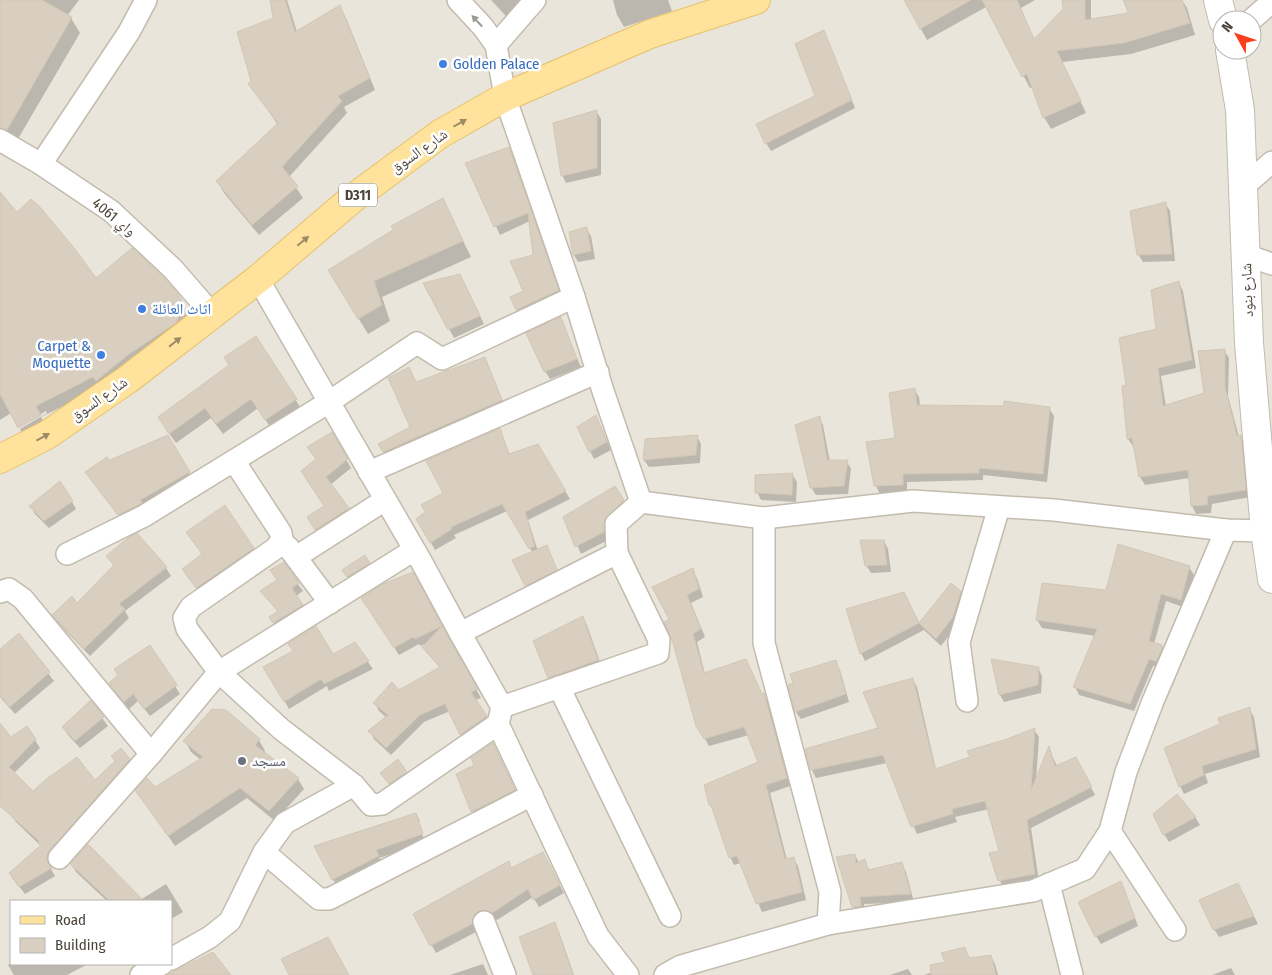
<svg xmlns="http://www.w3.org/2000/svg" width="1272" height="975" font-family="'Fira Sans Condensed','Noto Naskh Arabic',sans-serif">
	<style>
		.residential { fill: #eae5da; fill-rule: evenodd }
		.shadow { fill: #0003 }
		.building { fill: #d8cfc1; stroke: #d3c7b4 }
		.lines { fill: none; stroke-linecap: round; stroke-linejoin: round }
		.minor-casing { stroke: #c2bbae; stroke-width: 24 }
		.tertiary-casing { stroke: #c2bbae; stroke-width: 30 }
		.primary-casing { stroke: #e6c16a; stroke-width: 30 }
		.minor { stroke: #fff; stroke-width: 21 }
		.tertiary { stroke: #fff; stroke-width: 28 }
		.primary { stroke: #ffe39c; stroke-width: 28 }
		.oneway { fill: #9c9892 }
		.oneway2 { fill: #9c8c66 }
		.shop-dot { fill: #3f7fe0; stroke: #fff; stroke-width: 2 }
		.worship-dot { fill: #6b7280; stroke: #fff; stroke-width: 2 }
		.labels { text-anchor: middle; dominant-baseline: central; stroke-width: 5; stroke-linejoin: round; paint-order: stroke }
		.shield { fill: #fff; stroke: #817c74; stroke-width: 1 }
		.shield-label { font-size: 14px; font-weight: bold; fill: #4b4439 }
		.shop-label { font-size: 15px; fill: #366cbe; stroke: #fff; text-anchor: start }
		.street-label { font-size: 15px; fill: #4b4439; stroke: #fff }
		.worship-label { font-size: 15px; fill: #5b616d; stroke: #fff; text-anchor: start }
	</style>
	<rect width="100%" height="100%" fill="#f6f3ec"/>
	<path class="residential" d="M 0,0 L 1272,0 L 1272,975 L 0,975 ZM 1222,20 L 1252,20 L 1252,50 L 1222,50 ZM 11,901 L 171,901 L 171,964 L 11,964 Z"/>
	<g class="shadow">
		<path d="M 4,0 L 79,0 L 67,16 L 71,18 L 80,33 L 15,144 L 0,138 L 0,6 Z"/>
		<path d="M 271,0 L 287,0 L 297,32 L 339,7 L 346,18 L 375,90 L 344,107 L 347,113 L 289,177 L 303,198 L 259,235 L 224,193 L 218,182 L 278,125 L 250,84 L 253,81 L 275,19 Z"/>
		<path d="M 491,0 L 537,0 L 515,26 Z"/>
		<path d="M 613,0 L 668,0 L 672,11 L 624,27 L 617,15 Z"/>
		<path d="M 905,0 L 1035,0 L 1021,8 L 1034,40 L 1064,10 L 1063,0 L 1091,0 L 1091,21 L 1129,14 L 1123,0 L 1182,0 L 1187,8 L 1195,35 L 1131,54 L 1062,62 L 1086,113 L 1051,129 L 1044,117 L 1033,87 L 1030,88 L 986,7 L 927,40 Z"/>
		<path d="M 823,31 L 855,108 L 771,151 L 766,143 L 817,97 Z"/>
		<path d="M 596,111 L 601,119 L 601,175 L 566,183 L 562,175 Z"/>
		<path d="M 508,148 L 513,156 L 562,299 L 522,318 L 512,298 L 525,292 L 534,256 L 530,221 L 500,235 L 467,164 Z"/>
		<path d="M 0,194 L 17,214 L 96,280 L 177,295 L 189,315 L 100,388 L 41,417 L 46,426 L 25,439 L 20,429 L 47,413 L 46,411 L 19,427 L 11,413 L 0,420 Z"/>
		<path d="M 443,200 L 471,257 L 382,297 L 390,321 L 368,334 L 339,287 L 395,230 Z"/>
		<path d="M 1165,203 L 1170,211 L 1175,261 L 1143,262 L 1138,254 Z"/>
		<path d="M 586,228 L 591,236 L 595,259 L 578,262 L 574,255 Z"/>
		<path d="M 464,283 L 484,324 L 454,338 L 425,284 Z"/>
		<path d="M 1179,283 L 1183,291 L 1196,368 L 1161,376 L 1166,406 L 1205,394 L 1224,350 L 1229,358 L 1228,396 L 1239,437 L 1240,436 L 1245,444 L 1250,497 L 1212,504 L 1211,513 L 1196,514 L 1192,506 L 1189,478 L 1145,485 L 1140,477 L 1135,446 L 1133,446 L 1128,439 L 1128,387 L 1158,330 Z"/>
		<path d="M 560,319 L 581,367 L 550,379 L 545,371 Z"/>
		<path d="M 256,338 L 302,410 L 272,430 L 258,408 L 223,434 L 211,418 L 176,443 L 165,428 L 231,366 Z"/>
		<path d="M 484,358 L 506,408 L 389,459 L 380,444 L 411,428 L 416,383 Z"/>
		<path d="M 914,389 L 919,397 L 920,406 L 1049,408 L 1054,416 L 1047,482 L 983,475 L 983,480 L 907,482 L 907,493 L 880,494 L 876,486 L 897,439 Z"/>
		<path d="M 819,418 L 823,425 L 830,462 L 847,462 L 851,469 L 848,494 L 816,495 L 811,487 Z"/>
		<path d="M 600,425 L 611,450 L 594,459 L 590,451 Z"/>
		<path d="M 499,430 L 510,455 L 537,445 L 570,499 L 528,520 L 538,551 L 547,547 L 561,578 L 530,593 L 526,585 L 533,553 L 507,511 L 454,535 L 456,538 L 435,550 L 418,519 L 445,494 Z"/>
		<path d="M 331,434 L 351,468 L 330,485 L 352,517 L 321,537 L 313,525 L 325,507 L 317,460 L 313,455 Z"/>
		<path d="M 168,436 L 193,480 L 123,522 L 86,473 Z"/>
		<path d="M 697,436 L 701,444 L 700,463 L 649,467 L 644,460 Z"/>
		<path d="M 792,474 L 797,482 L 796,502 L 761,500 L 757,492 Z"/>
		<path d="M 623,501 L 628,508 L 608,540 L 581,554 L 565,517 Z"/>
		<path d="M 72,502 L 76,509 L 49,528 L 35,514 L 31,507 Z"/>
		<path d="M 137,535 L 166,568 L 171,576 L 125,611 L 129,618 L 90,656 L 58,623 L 54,615 L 77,605 L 114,567 L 108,556 Z"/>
		<path d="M 884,541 L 888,549 L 891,572 L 871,573 L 866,565 Z"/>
		<path d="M 253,549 L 257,556 L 201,595 L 183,570 Z"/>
		<path d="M 364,557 L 373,571 L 352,584 L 343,570 Z"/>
		<path d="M 283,564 L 303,591 L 296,596 L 306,613 L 275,625 L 271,617 L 278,612 L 262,591 L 278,581 Z"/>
		<path d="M 1189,567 L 1194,575 L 1186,608 L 1166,601 L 1154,644 L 1162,646 L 1166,654 L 1161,669 L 1153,666 L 1134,711 L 1079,695 L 1075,687 L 1096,636 L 1042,628 L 1037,620 L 1107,591 Z"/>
		<path d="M 692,570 L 697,578 L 703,597 L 691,603 L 705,637 L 697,642 L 705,674 L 764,695 L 768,702 L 790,786 L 770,793 L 787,860 L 793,858 L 798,866 L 806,900 L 762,912 L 741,863 L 734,865 L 730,857 L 715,813 L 710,805 L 760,763 L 749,735 L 709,746 L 697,725 L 670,619 Z"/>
		<path d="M 412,574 L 481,698 L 475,700 L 490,724 L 465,742 L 450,711 L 424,722 L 391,755 L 374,739 L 370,731 L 387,718 L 379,711 L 375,703 L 440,668 L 424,648 L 429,642 L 420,646 L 419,644 L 399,655 L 367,606 Z"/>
		<path d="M 951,584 L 960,592 L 965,600 L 957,625 L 941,646 L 924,630 L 865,661 L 861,653 L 908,602 L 919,624 Z"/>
		<path d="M 582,617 L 587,625 L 602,668 L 553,685 L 549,677 Z"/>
		<path d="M 19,635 L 54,681 L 15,714 L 0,697 L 0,651 Z"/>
		<path d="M 354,643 L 373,669 L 329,691 L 327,686 L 289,709 L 265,667 L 332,656 Z"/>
		<path d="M 150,647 L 180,694 L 150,716 L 138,701 L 129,709 L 110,684 Z"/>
		<path d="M 835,662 L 840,670 L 849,702 L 801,719 L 796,712 L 789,685 Z"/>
		<path d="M 1038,668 L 1042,676 L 1041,693 L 1004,702 L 1000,695 Z"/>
		<path d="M 913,680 L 917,687 L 936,770 L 971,757 L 1008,740 L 1034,730 L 1039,737 L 1036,780 L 1049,749 L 1057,766 L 1080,767 L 1095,795 L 1031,828 L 1039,882 L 1004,889 L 1000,881 L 1001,852 L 989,809 L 955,817 L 957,822 L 917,834 L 887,763 L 816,778 L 812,770 L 807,750 L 879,729 Z"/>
		<path d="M 90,702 L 108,726 L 80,748 L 68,735 L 63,727 Z"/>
		<path d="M 1249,709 L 1254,717 L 1260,757 L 1205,774 L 1208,783 L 1184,794 L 1180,786 L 1221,725 Z"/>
		<path d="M 226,712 L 259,740 L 265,751 L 264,753 L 298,779 L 304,789 L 275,821 L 247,798 L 175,846 L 137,791 L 155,789 L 201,760 L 191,752 L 185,741 Z"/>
		<path d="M 11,738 L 35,740 L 40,748 L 14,773 L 33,793 L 95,782 L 129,760 L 134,767 L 51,864 L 51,869 L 55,876 L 25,894 L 15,881 L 42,847 L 16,822 L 0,793 L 0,741 Z"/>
		<path d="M 497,752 L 519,798 L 477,819 L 458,774 Z"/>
		<path d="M 406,773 L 410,780 L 394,791 L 382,774 Z"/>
		<path d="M 416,814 L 420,821 L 418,821 L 424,840 L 427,842 L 379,858 L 383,864 L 337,887 L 333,879 Z"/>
		<path d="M 1195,817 L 1200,825 L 1169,842 L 1164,834 Z"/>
		<path d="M 855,855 L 859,863 L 864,861 L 870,871 L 902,864 L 906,872 L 914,902 L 864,904 L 865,914 L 858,915 L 854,907 L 838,858 Z"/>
		<path d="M 547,862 L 564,893 L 539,907 L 533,897 L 497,920 L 492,917 L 478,923 L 476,932 L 436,953 L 415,915 L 509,863 L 512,868 Z"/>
		<path d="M 72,864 L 140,900 L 166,884 L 183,912 L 171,919 L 171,901 L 107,901 L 76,872 Z"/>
		<path d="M 1125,891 L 1138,926 L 1101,944 L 1096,936 Z"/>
		<path d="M 1242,893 L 1258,924 L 1219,937 L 1214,929 Z"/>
		<path d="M 555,924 L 559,932 L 574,975 L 534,975 Z"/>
		<path d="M 964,948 L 970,960 L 991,956 L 995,964 L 998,975 L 924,975 L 949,967 Z"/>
		<path d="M 11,963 L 11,964 L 88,964 L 67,975 L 14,975 L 8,965 Z"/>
		<path d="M 483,964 L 488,975 L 450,975 Z"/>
		<path d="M 1231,968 L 1235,975 L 1212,975 Z"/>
		<path d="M 908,969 L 912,975 L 890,975 Z"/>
	</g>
	<g class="building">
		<path d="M 0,0 L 42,0 L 72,17 L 7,130 L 0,128 Z"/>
		<path d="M 270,0 L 285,0 L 295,32 L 340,5 L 370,78 L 338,96 L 342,101 L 282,167 L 298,186 L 252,225 L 216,181 L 278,123 L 248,84 L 251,81 L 237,32 L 273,18 Z"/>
		<path d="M 904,0 L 971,0 L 920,29 Z"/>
		<path d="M 982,0 L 1017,0 L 1034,39 L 1063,9 L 1062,0 L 1085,0 L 1085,20 L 1128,13 L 1124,0 L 1182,0 L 1190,23 L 1124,43 L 1057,51 L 1081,101 L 1043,118 L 1027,74 L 1022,77 Z"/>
		<path d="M 824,30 L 852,100 L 765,144 L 756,124 L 815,96 L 795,44 Z"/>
		<path d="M 597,110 L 597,168 L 561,176 L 553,123 Z"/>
		<path d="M 509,147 L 559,290 L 516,310 L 510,297 L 523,291 L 510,261 L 533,255 L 528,213 L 494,227 L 465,163 Z"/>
		<path d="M 0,192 L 17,212 L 31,199 L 40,207 L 75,249 L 96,278 L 132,248 L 164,278 L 178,294 L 184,304 L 176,323 L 167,329 L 129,354 L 96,381 L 93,377 L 36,406 L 41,415 L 18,428 L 0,394 Z"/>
		<path d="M 443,198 L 463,241 L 374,281 L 382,305 L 358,319 L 328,270 L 393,230 L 391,226 Z"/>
		<path d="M 1166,202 L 1172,254 L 1137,255 L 1130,211 Z"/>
		<path d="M 587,227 L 591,251 L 573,255 L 569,232 Z"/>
		<path d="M 460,274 L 480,316 L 448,330 L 423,283 Z"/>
		<path d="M 1179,281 L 1192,360 L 1158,368 L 1163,406 L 1204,393 L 1198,351 L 1225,349 L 1225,387 L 1237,436 L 1241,435 L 1246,490 L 1208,496 L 1207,505 L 1191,506 L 1188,470 L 1139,477 L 1132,438 L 1127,439 L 1122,386 L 1126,385 L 1119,338 L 1156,329 L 1151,290 Z"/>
		<path d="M 561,317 L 577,359 L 544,372 L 526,333 Z"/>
		<path d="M 256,336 L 297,399 L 265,420 L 251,399 L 216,424 L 205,408 L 169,434 L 158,417 L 229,365 L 224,357 Z"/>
		<path d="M 485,357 L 502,400 L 383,452 L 378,444 L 410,427 L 388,378 L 409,367 L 416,382 Z"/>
		<path d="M 915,388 L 917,405 L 1004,406 L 1004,401 L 1050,407 L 1043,474 L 979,468 L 979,473 L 903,474 L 903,485 L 874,486 L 866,442 L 895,438 L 889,393 Z"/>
		<path d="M 596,415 L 607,442 L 589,452 L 577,427 Z"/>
		<path d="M 820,416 L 827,460 L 848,460 L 844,486 L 810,488 L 795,425 Z"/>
		<path d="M 500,428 L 509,454 L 538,444 L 566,491 L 525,512 L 535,546 L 529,549 L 502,504 L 451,527 L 452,529 L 430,543 L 416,519 L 425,512 L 421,505 L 443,493 L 426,461 Z"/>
		<path d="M 332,432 L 348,459 L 326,477 L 349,508 L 315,530 L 307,517 L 324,506 L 301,471 L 316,459 L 307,447 Z"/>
		<path d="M 168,435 L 190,472 L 140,500 L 142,503 L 118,515 L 85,472 L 107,457 L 110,460 Z"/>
		<path d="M 698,435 L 696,455 L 643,460 L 645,439 Z"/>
		<path d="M 793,473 L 792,495 L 755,493 L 755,475 Z"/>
		<path d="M 60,481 L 73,501 L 44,521 L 29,506 Z"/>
		<path d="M 615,486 L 624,500 L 605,519 L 604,532 L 575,547 L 563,517 Z"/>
		<path d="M 225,505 L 254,548 L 196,588 L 182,569 L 202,554 L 186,532 Z"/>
		<path d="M 137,533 L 167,567 L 119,604 L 125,609 L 84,649 L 52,615 L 72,596 L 77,603 L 114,565 L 106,556 L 128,538 Z"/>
		<path d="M 860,540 L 884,540 L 887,565 L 865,566 Z"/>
		<path d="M 1118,544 L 1190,566 L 1181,600 L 1161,594 L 1149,641 L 1162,645 L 1162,649 L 1156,661 L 1149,659 L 1130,704 L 1073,687 L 1097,629 L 1036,620 L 1042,583 L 1106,590 Z"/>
		<path d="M 547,545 L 557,570 L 525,586 L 512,560 Z"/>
		<path d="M 365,555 L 370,563 L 347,577 L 342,570 Z"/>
		<path d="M 284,562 L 299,583 L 292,588 L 303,605 L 273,623 L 269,617 L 278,611 L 260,591 L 277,580 L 270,570 Z"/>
		<path d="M 693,568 L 699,589 L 687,595 L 701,629 L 693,634 L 704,673 L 746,659 L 762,694 L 764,693 L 787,778 L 766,785 L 785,859 L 794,857 L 802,892 L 756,904 L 737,856 L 729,858 L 711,805 L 709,805 L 704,785 L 758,762 L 744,727 L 704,739 L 696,726 L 673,643 L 664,622 L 669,619 L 652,587 Z"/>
		<path d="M 413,572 L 442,626 L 415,639 L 413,637 L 394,648 L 361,598 L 383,584 Z"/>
		<path d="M 951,583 L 961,591 L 953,617 L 936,639 L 919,623 Z"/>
		<path d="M 904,592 L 919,623 L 860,654 L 846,609 Z"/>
		<path d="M 583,616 L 598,660 L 548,678 L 533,641 Z"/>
		<path d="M 316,626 L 333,654 L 355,642 L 369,661 L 324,684 L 321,679 L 284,702 L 263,667 L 293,651 L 288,644 Z"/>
		<path d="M 442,626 L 478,689 L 471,692 L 487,716 L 460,735 L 445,704 L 420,715 L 386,748 L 368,731 L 388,715 L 373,703 L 392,682 L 399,690 L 440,667 L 422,647 Z"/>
		<path d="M 19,633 L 50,672 L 10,707 L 0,696 L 0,649 Z"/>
		<path d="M 150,645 L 177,685 L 144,709 L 133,694 L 124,702 L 109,683 L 118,675 L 114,669 Z"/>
		<path d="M 991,659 L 1039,667 L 1038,685 L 999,695 Z"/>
		<path d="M 836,660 L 846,694 L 795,712 L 788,685 L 793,683 L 790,674 Z"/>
		<path d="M 913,678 L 935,769 L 970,757 L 967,751 L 1007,739 L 1035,728 L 1031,790 L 1049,746 L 1055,766 L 1076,757 L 1092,787 L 1027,820 L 1035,874 L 998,881 L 989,853 L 999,851 L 985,801 L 952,809 L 953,814 L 911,827 L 883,755 L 811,770 L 805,749 L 878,728 L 863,692 Z"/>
		<path d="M 91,700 L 104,717 L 75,741 L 62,727 Z"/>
		<path d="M 1250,707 L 1256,749 L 1202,766 L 1204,775 L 1179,787 L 1164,748 L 1220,724 L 1218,718 Z"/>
		<path d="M 212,709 L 226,710 L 260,739 L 255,745 L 299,778 L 269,811 L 240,788 L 168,836 L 135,790 L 147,778 L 155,787 L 203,757 L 183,741 Z"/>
		<path d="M 0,723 L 11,737 L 27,726 L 36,739 L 9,767 L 33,791 L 44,781 L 77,757 L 95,780 L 115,761 L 111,756 L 121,748 L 130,759 L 50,850 L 47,855 L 47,861 L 52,868 L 19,887 L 9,873 L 41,845 L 38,843 L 39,841 L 0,806 Z"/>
		<path d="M 493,743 L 515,790 L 471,812 L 456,774 L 474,765 L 471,758 Z"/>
		<path d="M 398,759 L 407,772 L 389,784 L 380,773 Z"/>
		<path d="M 1177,794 L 1196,817 L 1163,835 L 1153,814 Z"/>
		<path d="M 416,813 L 423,834 L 376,850 L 379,856 L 332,880 L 314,846 Z"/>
		<path d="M 88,844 L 144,901 L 110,901 L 70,864 Z"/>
		<path d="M 543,852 L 560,885 L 533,900 L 528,889 L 492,913 L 486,910 L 479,911 L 474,915 L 472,924 L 430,946 L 413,914 L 463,886 L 509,861 L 511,868 Z"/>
		<path d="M 855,854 L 856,863 L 865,859 L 868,870 L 902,862 L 911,894 L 860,897 L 861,906 L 852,907 L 836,857 Z"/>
		<path d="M 1121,881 L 1135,918 L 1095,937 L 1078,902 Z"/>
		<path d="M 1238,883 L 1254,916 L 1213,930 L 1199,900 Z"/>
		<path d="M 555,922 L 573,975 L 533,975 L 519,937 Z"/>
		<path d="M 328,937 L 349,975 L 289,975 L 281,959 Z"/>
		<path d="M 965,947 L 969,958 L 991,955 L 996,975 L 931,975 L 930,965 L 945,962 L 941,953 Z"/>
		<path d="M 213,952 L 231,975 L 168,975 L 169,974 Z"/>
	</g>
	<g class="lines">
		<g class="minor-casing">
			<g id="minor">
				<path d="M 458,0 L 483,27 L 496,45 L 505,97 L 574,297 L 603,391 L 641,502 L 764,518 L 913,501 L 1054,510 L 1226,530 L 1265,531"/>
				<path d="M 1251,20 L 1272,2"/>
				<path d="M 496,45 L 535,0"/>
				<path d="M 0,140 L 41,164 L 111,211 L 173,269 L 212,314"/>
				<path d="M 41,164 L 129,32 L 146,0"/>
				<path d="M 1243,187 L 1272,162"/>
				<path d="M 1246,255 L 1272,264"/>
				<path d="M 234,461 L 281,533 L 282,539 L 276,548 L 191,607 L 184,618 L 187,629 L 219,672 L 281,729 L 354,785 L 371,805 L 382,804 L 498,724 L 502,707 L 460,633 L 421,561 L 258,279"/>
				<path d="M 369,472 L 598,372"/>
				<path d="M 764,518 L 764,643 L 830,892 L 828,924"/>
				<path d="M 288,547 L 330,603"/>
				<path d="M 67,554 L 144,516 L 329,402 L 417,343 L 442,359 L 574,297"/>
				<path d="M 296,557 L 385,500"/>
				<path d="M 0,592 L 9,589 L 23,599 L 151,754"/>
				<path d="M 460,633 L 617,553 L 616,524 L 641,502"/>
				<path d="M 559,687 L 670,916"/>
				<path d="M 967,701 L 959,642 L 999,507"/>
				<path d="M 502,707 L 658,653 L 659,640 L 617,553"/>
				<path d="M 498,724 L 598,936 L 628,975"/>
				<path d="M 1110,831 L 1175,930"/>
				<path d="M 264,852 L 319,899 L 329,899 L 532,795"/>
				<path d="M 59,858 L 151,754 L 219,672 L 414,550"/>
				<path d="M 1049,884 L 1072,975"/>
				<path d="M 484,922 L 505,975"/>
				<path d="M 171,959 L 210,937 L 230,921 L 264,852 L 285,823 L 354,785"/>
				<path d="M 141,975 L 162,964"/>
				<path d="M 665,975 L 681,966 L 828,924 L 1033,891 L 1085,869 L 1110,831 L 1126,772 L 1153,701 L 1226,530"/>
			</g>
		</g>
		<g class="tertiary-casing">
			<g id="tertiary">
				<path d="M 1218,0 L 1223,20"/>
				<path d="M 1230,50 L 1240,110 L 1249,343 L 1265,531 L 1272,579"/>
			</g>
		</g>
		<g class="primary-casing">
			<path id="primary" d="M 0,459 L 47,435 L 127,380 L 258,279 L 352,199 L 440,134 L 505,97 L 650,34 L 756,0"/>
		</g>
		<use href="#minor" class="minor"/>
		<use href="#tertiary" class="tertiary"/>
		<use href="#primary" class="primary"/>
	</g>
	<defs><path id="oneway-solid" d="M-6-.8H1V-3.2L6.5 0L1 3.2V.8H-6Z" transform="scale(1.25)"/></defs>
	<use class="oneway" href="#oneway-solid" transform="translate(477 21) rotate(-133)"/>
	<g class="oneway2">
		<use href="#oneway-solid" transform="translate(460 123) rotate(-29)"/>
		<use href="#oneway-solid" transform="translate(303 241) rotate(-40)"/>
		<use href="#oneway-solid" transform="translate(175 342) rotate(-38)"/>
		<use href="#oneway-solid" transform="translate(43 437) rotate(-29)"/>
	</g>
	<g class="shop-dot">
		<circle cx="443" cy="64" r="5"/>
		<circle cx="142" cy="309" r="5"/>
		<circle cx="101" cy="355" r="5"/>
	</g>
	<circle class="worship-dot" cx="242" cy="761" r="5"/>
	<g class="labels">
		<rect class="shield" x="339" y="183.5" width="38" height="23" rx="4"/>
		<g class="shield-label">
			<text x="358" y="195">D311</text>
		</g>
		<g class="shop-label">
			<text x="453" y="64">Golden Palace</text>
			<text x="152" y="309">اثاث العائلة</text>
			<text x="91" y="346" text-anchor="end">Carpet &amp;<tspan x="91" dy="17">Moquette</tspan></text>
		</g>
		<g class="street-label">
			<text transform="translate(419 151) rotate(-35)">شارع السوق</text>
			<text transform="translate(114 217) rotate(39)">واي 4061</text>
			<text transform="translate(1247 290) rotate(-92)">شارع بنود</text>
			<text transform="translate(99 399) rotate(-35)">شارع السوق</text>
		</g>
		<g class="worship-label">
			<text x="252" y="761">مسجد</text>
		</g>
	</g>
	<rect x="10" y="900" width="162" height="65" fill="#ffffff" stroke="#b7b4b0"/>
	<rect x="20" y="916" width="25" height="8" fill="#ffe39c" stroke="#b7b4b0"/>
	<text x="55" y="925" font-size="15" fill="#4b4439">Road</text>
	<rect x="20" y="938" width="25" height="15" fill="#d8cfc1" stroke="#b7b4b0"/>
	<text x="55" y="950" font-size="15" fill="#4b4439">Building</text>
	<g transform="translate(1237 35) rotate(310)"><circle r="24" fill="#ffffff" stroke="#b7b4b0"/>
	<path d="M0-4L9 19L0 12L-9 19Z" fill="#fc3f1d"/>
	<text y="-8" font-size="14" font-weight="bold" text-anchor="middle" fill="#4b4439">N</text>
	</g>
</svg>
